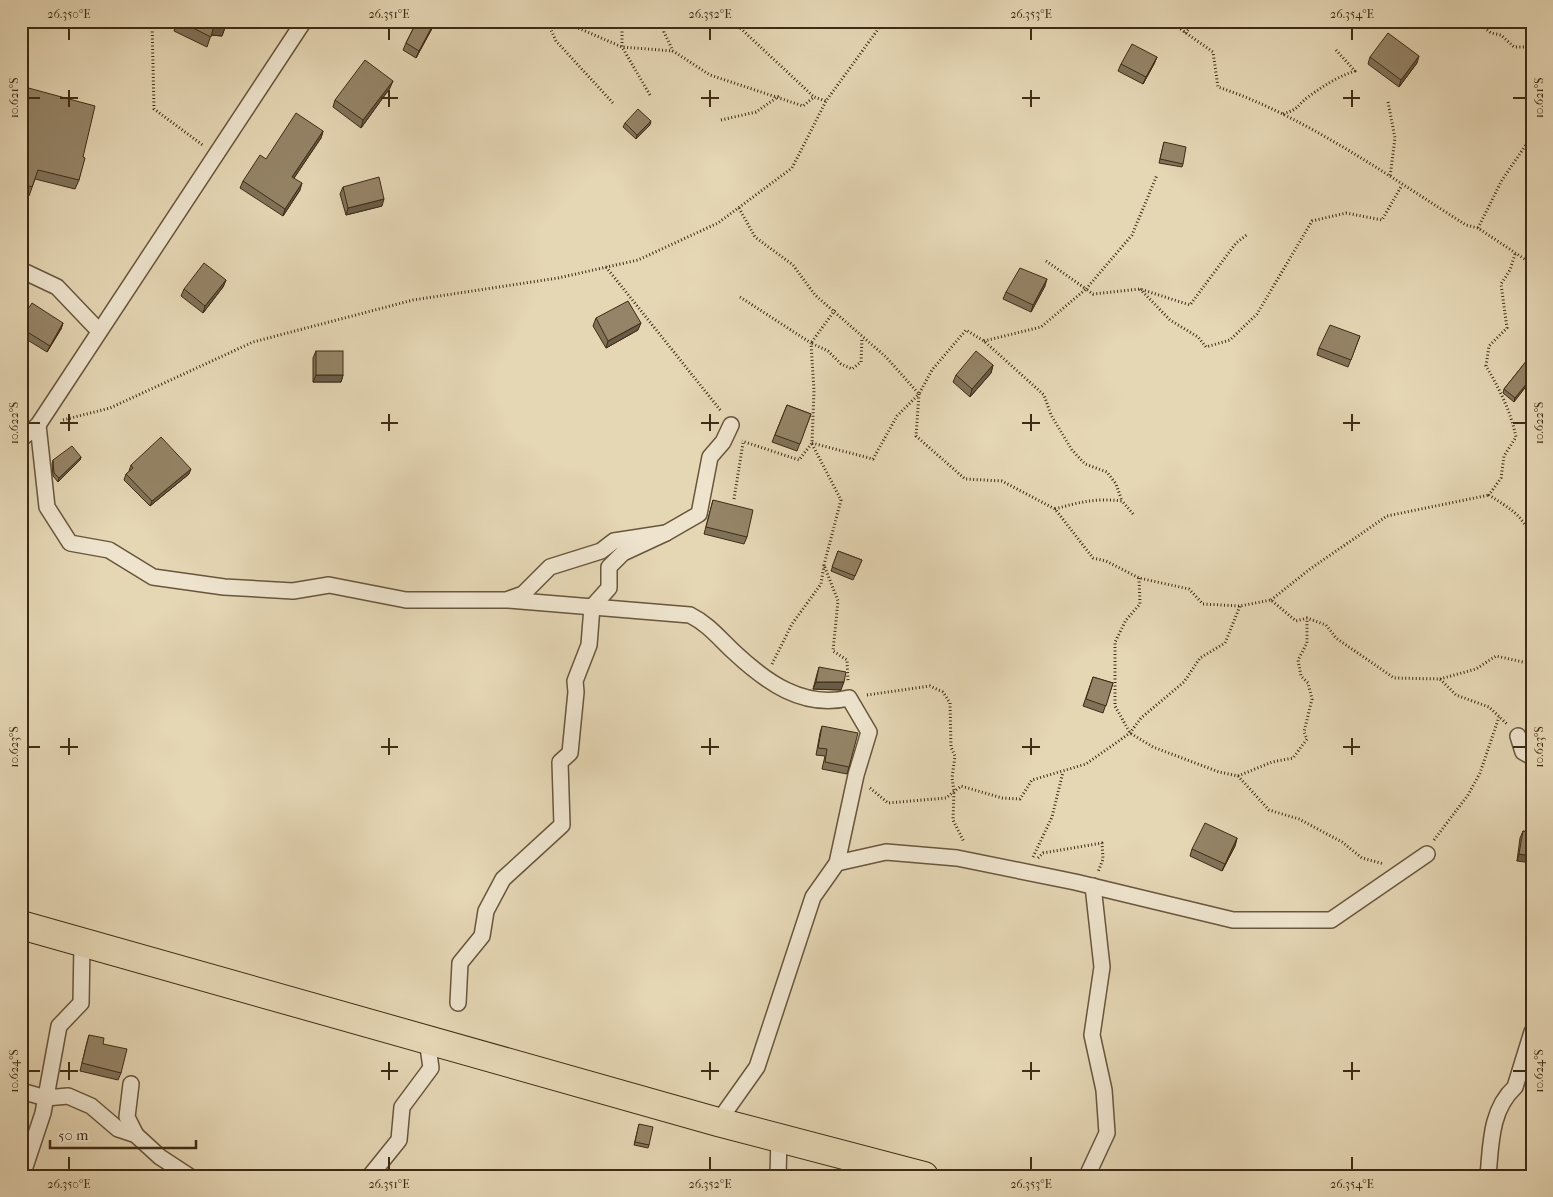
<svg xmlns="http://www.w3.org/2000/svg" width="1553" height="1197" font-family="'IM FELL French Canon',serif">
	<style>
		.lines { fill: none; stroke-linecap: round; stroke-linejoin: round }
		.street-casing { stroke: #68563c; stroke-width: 18 }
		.highway-casing { stroke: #3f2b14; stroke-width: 30 }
		.path { stroke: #3f2b14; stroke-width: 3; stroke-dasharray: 1 2.5; stroke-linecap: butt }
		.street { stroke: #eee4ce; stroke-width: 15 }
		.highway { stroke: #e5d6b4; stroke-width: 28 }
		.wall { fill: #807259; stroke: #3f2b14 }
		.shaded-wall { fill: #685c48; stroke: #3f2b14 }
		.building { fill: #958467; stroke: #3f2b14 }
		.ticks { fill: none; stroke: #3f2b14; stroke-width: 2 }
		.neatline { fill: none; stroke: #3f2b14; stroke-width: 2 }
		.ticks-label { font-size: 12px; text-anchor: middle; fill: #3f2b14 }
	</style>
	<rect width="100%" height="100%" fill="#e5d6b4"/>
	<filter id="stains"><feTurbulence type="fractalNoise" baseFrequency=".004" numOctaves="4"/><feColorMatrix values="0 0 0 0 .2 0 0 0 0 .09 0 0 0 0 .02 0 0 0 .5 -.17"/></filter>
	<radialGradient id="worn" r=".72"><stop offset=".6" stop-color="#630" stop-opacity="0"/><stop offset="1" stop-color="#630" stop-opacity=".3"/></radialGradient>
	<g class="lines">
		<g class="street-casing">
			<g id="street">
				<path d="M 21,270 L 57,287 L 99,331"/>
				<path d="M 38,425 L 47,507 L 70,543 L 109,550 L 153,577 L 224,587 L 293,591 L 329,585 L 406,600 L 508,600 L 690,615 C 708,624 719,638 734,652 C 766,682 803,709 849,698 L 869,732 L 856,775 L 837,863 L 813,897 L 757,1067 L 718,1122"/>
				<path d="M 21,439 L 38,425 L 304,21"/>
				<path d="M 509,599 L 523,594 L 550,567 L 601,551 L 614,541 L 666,533 L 699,514 L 710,457 L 723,442 L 731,425"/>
				<path d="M 1518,736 L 1523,752 L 1532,757"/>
				<path d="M 837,863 L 886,852 L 957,858 L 1075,882 L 1233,920 L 1331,920 L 1427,854"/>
				<path d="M 458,1003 L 460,963 L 482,936 L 486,911 L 503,879 L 562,825 L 560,762 L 570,753 L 576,692 L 575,681 L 589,645 L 592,607 L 609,588 L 609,567 L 623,553 L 666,533"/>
				<path d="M 131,1084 L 127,1117 L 136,1135"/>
				<path d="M 21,1091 L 46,1098 L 68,1096 L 91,1106 L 118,1129 L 136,1135 L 160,1157 L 189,1176"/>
				<path d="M 22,1176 L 43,1113 L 59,1026 L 81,1003 L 82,943"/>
				<path d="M 370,1176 L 399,1140 L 402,1107 L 431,1068 L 427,1040"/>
				<path d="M 778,1176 L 779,1137"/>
				<path d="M 1087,1176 L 1107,1133 L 1104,1090 L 1092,1035 L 1102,967 L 1093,886"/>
				<path d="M 1488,1176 C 1491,1145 1490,1110 1515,1087 L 1532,1032"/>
			</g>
		</g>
		<g class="highway-casing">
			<path id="highway" d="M 21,925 L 718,1122 L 924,1176"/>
		</g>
		<g class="path">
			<path d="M 152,21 L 154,109 L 204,146"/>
			<path d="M 547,21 L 556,41 L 613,103"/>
			<path d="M 571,21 L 569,24 L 622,47 L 673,51"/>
			<path d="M 622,21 L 622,47 L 650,95"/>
			<path d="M 665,21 L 664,32 L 673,51 L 710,75 L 803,106 L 814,97 L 826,101"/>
			<path d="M 714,21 L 737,25 L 814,97"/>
			<path d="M 1169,21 L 1213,52 L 1218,87 C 1303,115 1390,177 1466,225 L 1478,228 L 1532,264"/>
			<path d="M 1476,21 L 1491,33 L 1501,35 L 1514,47 L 1532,47"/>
			<path d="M 1185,33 L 1197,21"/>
			<path d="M 1388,102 L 1395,138 L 1390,177"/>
			<path d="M 1283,114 C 1301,108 1295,107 1308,97 C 1323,86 1337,77 1355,71 L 1335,49"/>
			<path d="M 721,120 L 756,112 L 779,96"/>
			<path d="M 739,208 L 755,237 L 793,265 L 815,295 L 886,357 L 919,394 L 932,370 L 966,330 L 984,341 L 1044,395 L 1051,415 L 1072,450 L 1085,464 L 1107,472 L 1116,484 L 1122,501"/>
			<path d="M 1478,228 L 1502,180 L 1532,136"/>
			<path d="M 1515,254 L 1510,270 L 1501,284 L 1507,328 L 1489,346 L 1486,366 C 1499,388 1511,412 1516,437 L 1504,456 L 1501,478 L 1489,495 C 1510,509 1522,514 1532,538"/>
			<path d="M 1046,261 L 1086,289 L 1132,235 L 1157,175"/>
			<path d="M 606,267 L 721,411"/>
			<path d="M 1140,289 L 1170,320 L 1198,337 L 1206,347 L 1230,340 L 1257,314 L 1312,221 L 1346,213 L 1382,220 L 1402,185"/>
			<path d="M 740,297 L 811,343 L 814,391 L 812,443 L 799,460 L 742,441"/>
			<path d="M 835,310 L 811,343 L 828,351 L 841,364 L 852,369 L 861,362 L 862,338"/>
			<path d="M 984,341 L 1041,327 L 1086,289 L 1093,294 L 1140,289 L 1190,305 L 1236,243 L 1248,234"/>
			<path d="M 919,394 L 916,436 L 965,479 L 1002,481 L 1055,509 L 1093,558 L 1106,561 L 1139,578 L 1189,589 L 1203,604 L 1240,606 L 1271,600 L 1296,621 L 1307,618 L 1326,625 L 1336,638 L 1394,678 L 1440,679 L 1456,695 L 1489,707 L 1507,724"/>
			<path d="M 63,420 L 110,408 L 253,342 L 413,300 L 558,278 L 638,260 L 718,223 L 792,168 L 826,101 L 884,21"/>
			<path d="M 812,443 L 873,459 L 897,416 L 919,394"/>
			<path d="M 812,444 L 841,500 L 824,565"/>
			<path d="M 734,499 L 743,443"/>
			<path d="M 1055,509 C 1080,502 1095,498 1122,501 L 1134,515"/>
			<path d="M 1139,578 L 1140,604 L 1126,620 L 1115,642 L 1115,706 L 1130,733 L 1153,747 L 1219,772 L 1238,776 L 1269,810 L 1299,819 L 1342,842 L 1362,858 L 1384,864"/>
			<path d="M 1271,600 L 1310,569 L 1387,516 L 1489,495"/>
			<path d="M 772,664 L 792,624 L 821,584 L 824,565 L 838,601 L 833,651 L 847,660 L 848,682"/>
			<path d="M 1440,679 L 1476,669 L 1496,656 L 1532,664"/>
			<path d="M 867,695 L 930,686 L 943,692 L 950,703 L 951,747 L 955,756 L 952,778 L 954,791 L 953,820 L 964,842"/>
			<path d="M 1238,776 L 1272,762 L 1293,758 L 1307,739 L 1304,732 L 1312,699 L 1308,683 L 1301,676 L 1298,660 L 1307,643 L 1307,618"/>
			<path d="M 870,788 L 888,803 L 946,798 L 961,786 L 1002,798 L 1020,799 L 1032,780 L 1086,764 L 1130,733 L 1141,718 L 1184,682 L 1200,658 L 1225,643 L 1240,606"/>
			<path d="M 1434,840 L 1468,795 L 1480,773 L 1499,717"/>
			<path d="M 1033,857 L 1052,817 L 1063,772"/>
			<path d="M 1038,858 L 1043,853 L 1102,843 L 1103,859 L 1098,872"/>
		</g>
		<use href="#street" class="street"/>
		<use href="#highway" class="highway"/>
	</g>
	<g class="wall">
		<path d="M 177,21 L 227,21 L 222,36 L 211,35 L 207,47 L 174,31 Z"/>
		<path d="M 417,21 L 436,21 L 416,58 L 403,50 L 406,43 Z"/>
		<path d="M 1157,57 L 1154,64 L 1143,84 L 1118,71 L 1121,64 Z"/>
		<path d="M 1370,57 L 1417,63 L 1399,87 L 1368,64 Z"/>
		<path d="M 21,86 L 83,157 L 79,180 L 75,189 L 35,179 L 29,196 L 21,193 Z"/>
		<path d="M 390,88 L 361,128 L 333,107 L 335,100 Z"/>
		<path d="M 625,123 L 650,125 L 636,139 L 623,127 Z"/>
		<path d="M 323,131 L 321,138 L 294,178 L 300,190 L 283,216 L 240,188 L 243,181 L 266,159 Z"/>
		<path d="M 1164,142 L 1183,164 L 1182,167 L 1159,163 Z"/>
		<path d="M 343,187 L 382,206 L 346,215 L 340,194 Z"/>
		<path d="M 226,280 L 223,287 L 203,313 L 181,296 L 184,289 Z"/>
		<path d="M 1045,286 L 1031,312 L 1003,299 L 1006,292 Z"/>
		<path d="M 596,318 L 638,330 L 606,348 L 593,326 Z"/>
		<path d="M 21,320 L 63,323 L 61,329 L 47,352 L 21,336 Z"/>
		<path d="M 1360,336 L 1348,367 L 1317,355 L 1319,348 Z"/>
		<path d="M 316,351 L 343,375 L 341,382 L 313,382 L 313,358 Z"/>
		<path d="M 1532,354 L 1514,402 L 1503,393 L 1504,389 Z"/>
		<path d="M 993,365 L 991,373 L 970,397 L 953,382 L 956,375 Z"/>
		<path d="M 787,405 L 811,414 L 797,451 L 772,442 Z"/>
		<path d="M 81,457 L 80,460 L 58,482 L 53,476 L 52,464 L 53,460 Z"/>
		<path d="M 131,465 L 189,474 L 150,506 L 124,480 L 126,474 L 130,471 L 129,471 Z"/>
		<path d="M 713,500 L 747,537 L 744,544 L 704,534 Z"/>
		<path d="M 838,551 L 862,560 L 853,580 L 831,571 Z"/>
		<path d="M 819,667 L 841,690 L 813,689 L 817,674 Z"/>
		<path d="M 1093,677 L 1113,683 L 1103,713 L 1083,706 Z"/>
		<path d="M 822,726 L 849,767 L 847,774 L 822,769 L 825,756 L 816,755 L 820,733 Z"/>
		<path d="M 1523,831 L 1532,833 L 1517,861 L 1520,838 Z"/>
		<path d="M 1237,838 L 1235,846 L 1222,871 L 1190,856 L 1192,849 Z"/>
		<path d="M 89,1035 L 103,1044 L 121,1073 L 118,1080 L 80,1071 L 87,1042 Z"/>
		<path d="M 639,1124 L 649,1145 L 648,1148 L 634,1145 Z"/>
	</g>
	<g class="shaded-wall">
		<path d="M 435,21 L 436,21 L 416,58 L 419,51 Z"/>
		<path d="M 214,25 L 226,25 L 222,36 L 211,35 Z"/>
		<path d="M 1419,56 L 1417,63 L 1399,87 L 1401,80 Z"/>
		<path d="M 1157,57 L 1154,64 L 1143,84 L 1146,77 Z"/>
		<path d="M 393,81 L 390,88 L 361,128 L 363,120 Z"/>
		<path d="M 651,121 L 650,125 L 636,139 L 637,135 Z"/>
		<path d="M 323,131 L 321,138 L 290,184 L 292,177 Z"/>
		<path d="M 302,183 L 300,190 L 283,216 L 285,209 Z"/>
		<path d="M 384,199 L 382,206 L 346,215 L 348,208 Z"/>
		<path d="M 1047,279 L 1045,286 L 1031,312 L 1033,305 Z"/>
		<path d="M 226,280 L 223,287 L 203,313 L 205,306 Z"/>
		<path d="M 63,323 L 61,329 L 47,352 L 50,346 Z"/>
		<path d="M 641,323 L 638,330 L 606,348 L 608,341 Z"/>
		<path d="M 993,365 L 991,373 L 970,397 L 972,389 Z"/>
		<path d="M 316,375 L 343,375 L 341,382 L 313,382 Z"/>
		<path d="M 1532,377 L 1532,379 L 1514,402 L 1515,398 Z"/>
		<path d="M 81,457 L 80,460 L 58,482 L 59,478 Z"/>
		<path d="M 191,469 L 189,474 L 150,506 L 152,501 Z"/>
		<path d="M 816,682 L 844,682 L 841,690 L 813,689 Z"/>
		<path d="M 1237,838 L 1235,846 L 1222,871 L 1225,864 Z"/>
		<path d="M 1519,854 L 1532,856 L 1532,863 L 1517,861 Z"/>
	</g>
	<g class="building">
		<path d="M 179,21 L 227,21 L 226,25 L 214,25 L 211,37 Z"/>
		<path d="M 417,21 L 435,21 L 419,51 L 406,43 Z"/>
		<path d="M 1388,33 L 1419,56 L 1401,80 L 1370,57 Z"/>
		<path d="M 1132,44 L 1157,57 L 1146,77 L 1121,64 Z"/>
		<path d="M 365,60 L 393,81 L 363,120 L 335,100 Z"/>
		<path d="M 21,86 L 95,106 L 83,157 L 85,158 L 79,180 L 38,170 L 32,187 L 21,183 Z"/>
		<path d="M 638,109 L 651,121 L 637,135 L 625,123 Z"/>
		<path d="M 296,113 L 323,131 L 292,177 L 302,183 L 285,209 L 243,181 L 260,155 L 266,159 Z"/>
		<path d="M 1164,142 L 1186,147 L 1183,164 L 1160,159 Z"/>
		<path d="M 379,177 L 384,199 L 348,208 L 343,187 Z"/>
		<path d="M 204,263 L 226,280 L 205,306 L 184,289 Z"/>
		<path d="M 1020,268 L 1047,279 L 1033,305 L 1006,292 Z"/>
		<path d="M 628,301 L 641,323 L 608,341 L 596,318 Z"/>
		<path d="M 32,303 L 63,323 L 50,346 L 21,328 L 21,320 Z"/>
		<path d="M 1330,325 L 1360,336 L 1351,360 L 1319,348 Z"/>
		<rect x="316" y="351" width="27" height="24"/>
		<path d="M 976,351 L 993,365 L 972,389 L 956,375 Z"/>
		<path d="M 1532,354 L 1532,377 L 1515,398 L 1504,389 Z"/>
		<path d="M 787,405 L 811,414 L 800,444 L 775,435 Z"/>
		<path d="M 161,437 L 191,469 L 152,501 L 126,474 L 133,468 L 131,465 Z"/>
		<path d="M 72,446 L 81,457 L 59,478 L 54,473 L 53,460 Z"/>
		<path d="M 713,500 L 753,510 L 747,537 L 706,527 Z"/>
		<path d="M 838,551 L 862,560 L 855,576 L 832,567 Z"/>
		<path d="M 819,667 L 846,672 L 844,682 L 816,682 Z"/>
		<path d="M 1093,677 L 1113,683 L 1106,706 L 1086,699 Z"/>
		<path d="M 822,726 L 858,733 L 849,767 L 825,762 L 827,749 L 818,748 Z"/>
		<path d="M 1205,823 L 1237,838 L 1225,864 L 1192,849 Z"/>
		<path d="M 1523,831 L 1532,833 L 1532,856 L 1519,854 Z"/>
		<path d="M 89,1035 L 104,1038 L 103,1044 L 127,1049 L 121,1073 L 82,1063 Z"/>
		<path d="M 639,1124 L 653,1127 L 649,1145 L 635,1142 Z"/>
	</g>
	<path class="ticks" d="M 69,28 L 69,40M 389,28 L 389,40M 710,28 L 710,40M 1031,28 L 1031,40M 1352,28 L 1352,40M 69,90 L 69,107M 389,90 L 389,107M 710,90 L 710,107M 1031,90 L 1031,107M 1352,90 L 1352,107M 28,98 L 40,98M 60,98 L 78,98M 381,98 L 398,98M 701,98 L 719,98M 1022,98 L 1040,98M 1343,98 L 1360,98M 1513,98 L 1526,98M 69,414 L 69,431M 389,414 L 389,431M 710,414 L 710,431M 1031,414 L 1031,431M 1352,414 L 1352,431M 28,423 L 40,423M 60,423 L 78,423M 381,423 L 398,423M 701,423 L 719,423M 1022,423 L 1040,423M 1343,423 L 1360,423M 1513,423 L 1526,423M 69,738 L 69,755M 389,738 L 389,755M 710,738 L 710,755M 1031,738 L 1031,755M 1352,738 L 1352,755M 28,747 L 40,747M 60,747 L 78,747M 381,747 L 398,747M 701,747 L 719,747M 1022,747 L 1040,747M 1343,747 L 1360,747M 1513,747 L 1526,747M 69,1062 L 69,1080M 389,1062 L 389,1080M 710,1062 L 710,1080M 1031,1062 L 1031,1080M 1352,1062 L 1352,1080M 28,1071 L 40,1071M 60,1071 L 78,1071M 381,1071 L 398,1071M 701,1071 L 719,1071M 1022,1071 L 1040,1071M 1343,1071 L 1360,1071M 1513,1071 L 1526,1071M 69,1157 L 69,1170M 389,1157 L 389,1170M 710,1157 L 710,1170M 1031,1157 L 1031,1170M 1352,1157 L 1352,1170"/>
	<rect width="1553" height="1197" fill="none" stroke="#e5d6b4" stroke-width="55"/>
	<path d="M50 1140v8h146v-8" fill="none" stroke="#3f2b14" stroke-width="2.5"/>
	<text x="58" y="1140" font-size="15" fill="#3f2b14" stroke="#eee4ce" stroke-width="4" paint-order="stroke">50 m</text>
	<rect x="28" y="28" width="1498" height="1142" class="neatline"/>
	<g class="ticks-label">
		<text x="69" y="18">26.350°E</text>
		<text x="389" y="18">26.351°E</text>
		<text x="710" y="18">26.352°E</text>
		<text x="1031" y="18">26.353°E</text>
		<text x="1352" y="18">26.354°E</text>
		<text transform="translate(14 98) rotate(-90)" y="4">10.621°S</text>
		<text transform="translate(1539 98) rotate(-90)" y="4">10.621°S</text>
		<text transform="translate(14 423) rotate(-90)" y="4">10.622°S</text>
		<text transform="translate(1539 423) rotate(-90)" y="4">10.622°S</text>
		<text transform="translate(14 747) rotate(-90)" y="4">10.623°S</text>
		<text transform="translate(1539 747) rotate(-90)" y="4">10.623°S</text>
		<text transform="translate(14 1071) rotate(-90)" y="4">10.624°S</text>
		<text transform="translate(1539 1071) rotate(-90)" y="4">10.624°S</text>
		<text x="69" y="1188">26.350°E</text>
		<text x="389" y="1188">26.351°E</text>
		<text x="710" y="1188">26.352°E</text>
		<text x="1031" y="1188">26.353°E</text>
		<text x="1352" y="1188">26.354°E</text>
	</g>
	<rect width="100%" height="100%" filter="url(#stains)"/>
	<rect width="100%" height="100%" fill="url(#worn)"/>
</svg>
